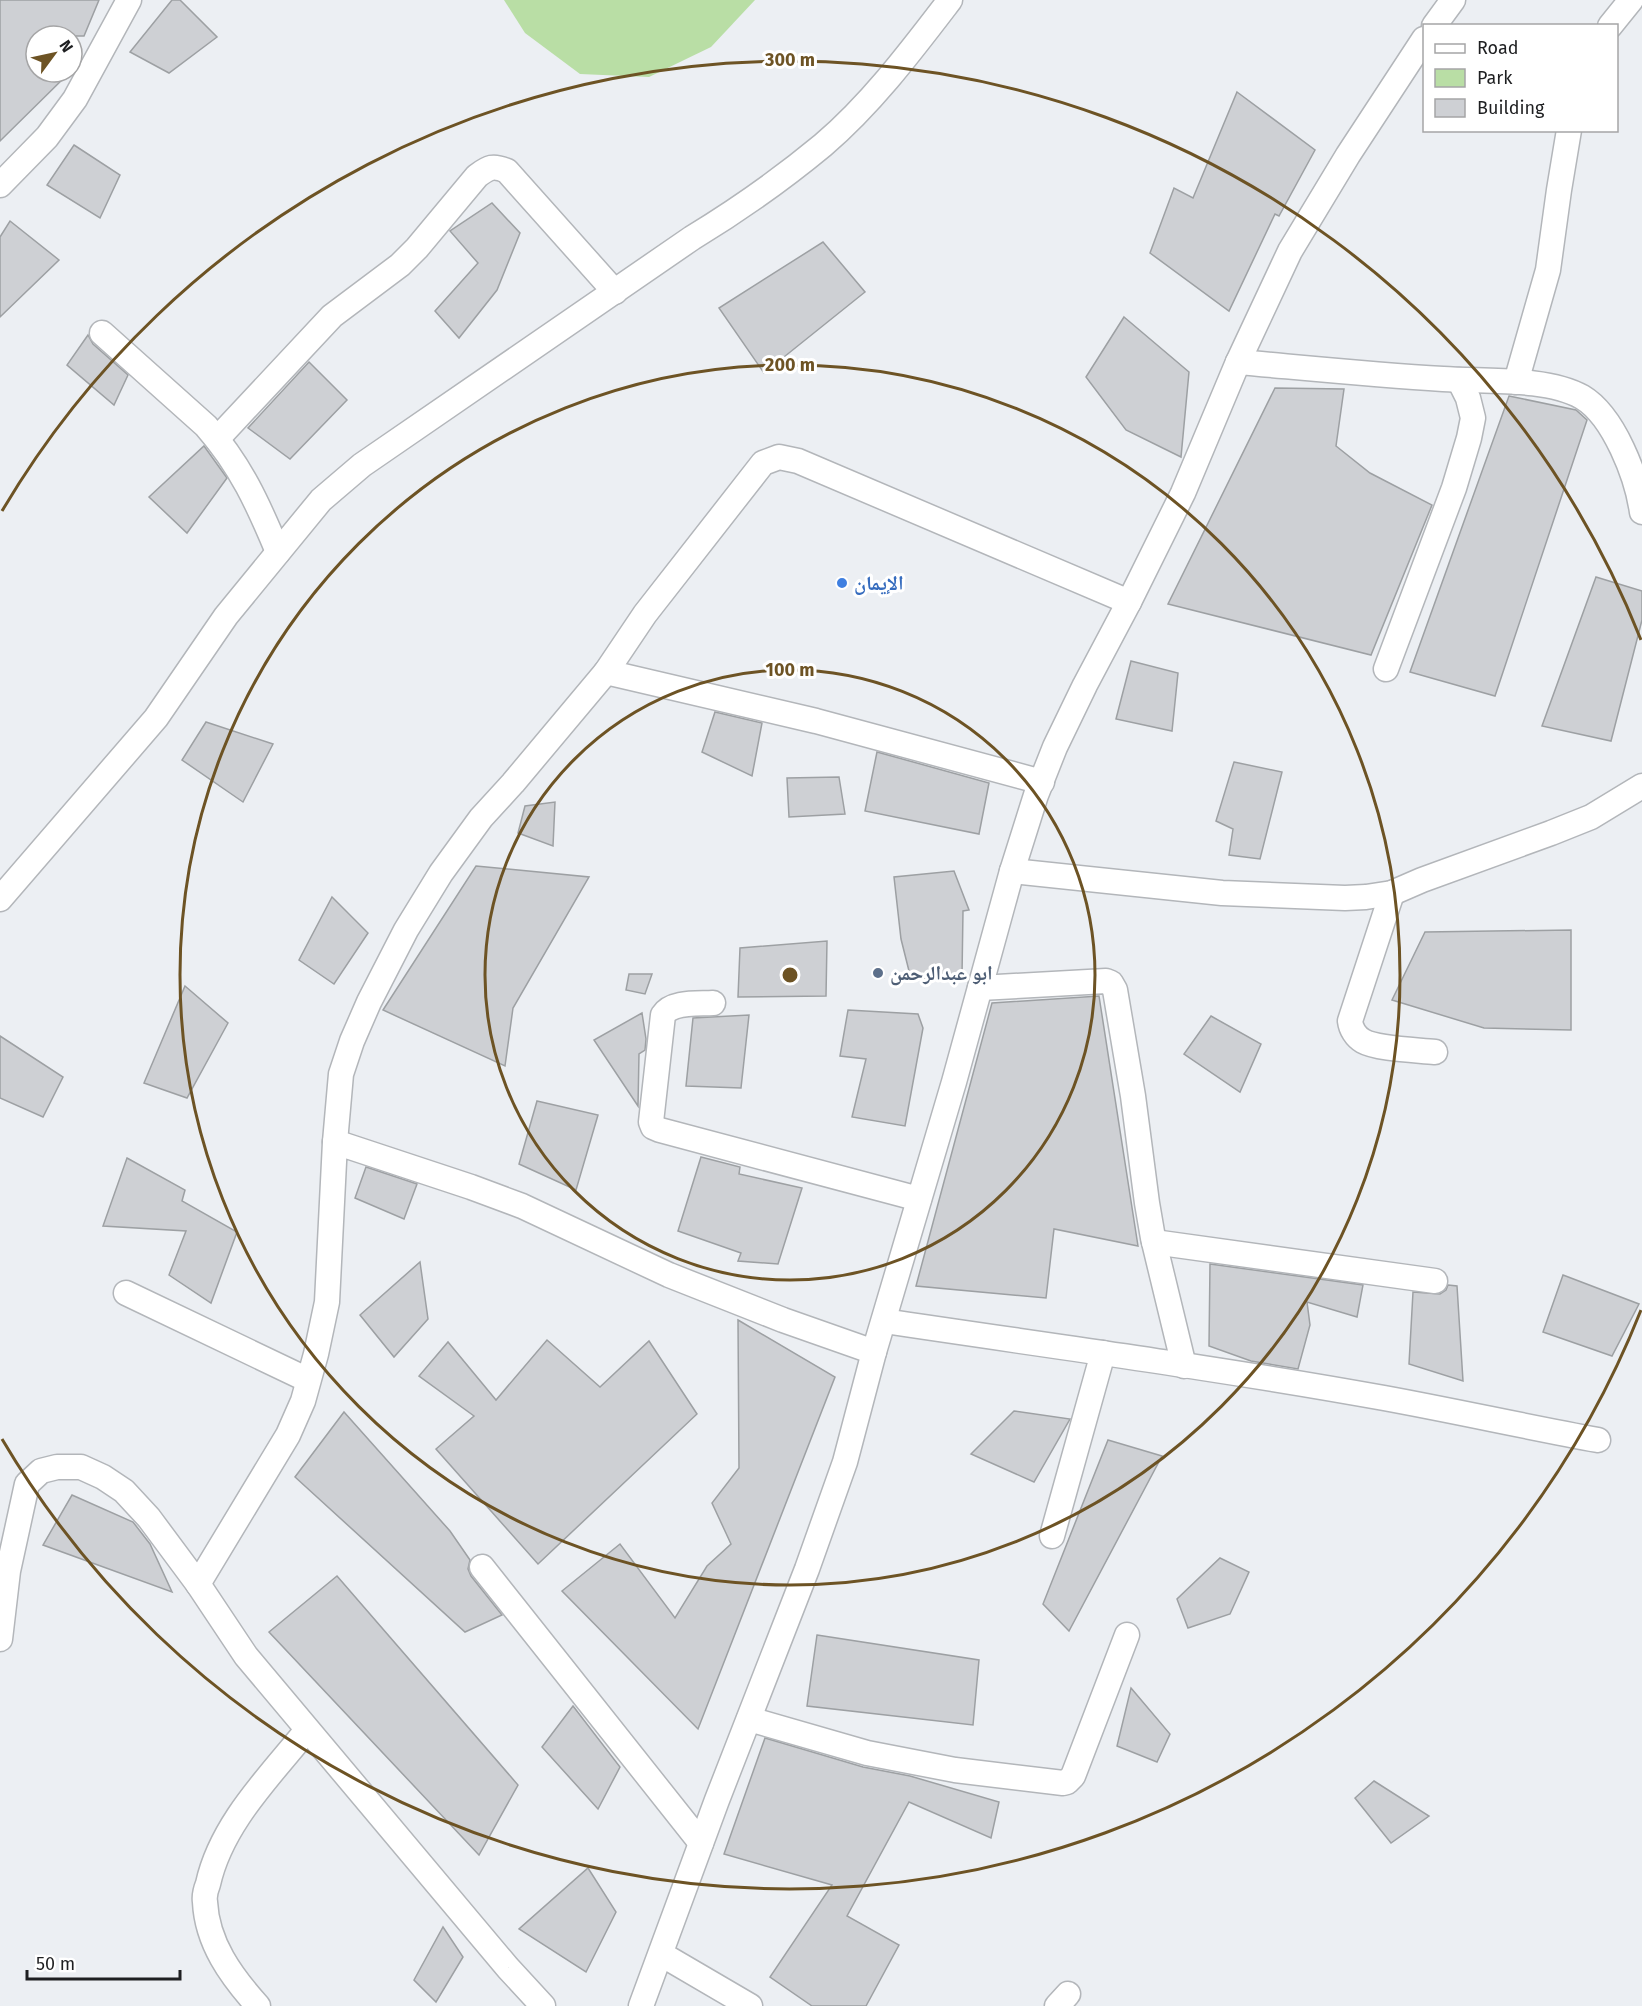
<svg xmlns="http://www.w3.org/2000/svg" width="1642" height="2006" font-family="'Fira Sans','Noto Naskh Arabic',sans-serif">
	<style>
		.green { fill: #b9dea5 }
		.building { fill: #ced0d4; stroke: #9da0a3; stroke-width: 1.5 }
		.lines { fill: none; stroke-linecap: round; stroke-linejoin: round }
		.minor-casing { stroke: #b3b6ba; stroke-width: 27 }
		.minor { stroke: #fff; stroke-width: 24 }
		.ring { fill: none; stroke: #6d5324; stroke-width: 3 }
		.shop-dot { fill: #3f7fe0; stroke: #fff; stroke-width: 2 }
		.service-dot { fill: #5c6f8a; stroke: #fff; stroke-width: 2 }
		.labels { text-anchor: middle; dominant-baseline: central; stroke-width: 6; stroke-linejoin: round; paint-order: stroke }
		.shop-label { font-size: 20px; font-weight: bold; fill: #366cbe; stroke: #fff; text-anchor: start }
		.service-label { font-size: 20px; font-weight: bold; fill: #4e5e75; stroke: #fff; text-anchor: start }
		.centre { fill: #6d5324; stroke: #fff; stroke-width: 3 }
		.ring-label { font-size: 18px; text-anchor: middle; font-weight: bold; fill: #6d5324; stroke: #fff; stroke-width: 6; stroke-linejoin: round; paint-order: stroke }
	</style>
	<rect width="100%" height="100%" fill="#eceff3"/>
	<path class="green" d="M 504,0 L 755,0 L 711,47 L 649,77 L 580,74 L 525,33 Z"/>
	<g class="building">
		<path d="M 0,0 L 99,0 L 84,36 L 36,36 L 36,72 L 70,72 L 0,141 Z"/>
		<path d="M 172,0 L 180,0 L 217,37 L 169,73 L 130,52 Z"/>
		<path d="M 1237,92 L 1315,150 L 1279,216 L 1275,214 L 1229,311 L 1150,253 L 1174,188 L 1193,198 Z"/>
		<path d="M 74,145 L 120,175 L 100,218 L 47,185 Z"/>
		<path d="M 492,203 L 520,233 L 497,290 L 459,338 L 435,311 L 478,263 L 450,231 Z"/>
		<path d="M 10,221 L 59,260 L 0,317 L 0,237 Z"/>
		<path d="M 823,242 L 865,292 L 764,373 L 719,308 Z"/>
		<path d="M 1124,317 L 1189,372 L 1181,457 L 1126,430 L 1086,377 Z"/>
		<path d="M 88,335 L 93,344 L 128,375 L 114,405 L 67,365 Z"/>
		<path d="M 309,362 L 347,400 L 290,459 L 248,428 Z"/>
		<path d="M 1275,388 L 1344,389 L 1336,446 L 1370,473 L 1432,505 L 1371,655 L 1168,604 Z"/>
		<path d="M 1509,396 L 1576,410 L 1587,420 L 1495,696 L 1410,672 Z"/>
		<path d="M 204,446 L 227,478 L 187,533 L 149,497 Z"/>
		<path d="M 1596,577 L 1642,591 L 1642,620 L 1611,741 L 1542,726 Z"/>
		<path d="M 1131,661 L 1178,673 L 1172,731 L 1116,719 Z"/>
		<path d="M 715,712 L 762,723 L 752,776 L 702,752 Z"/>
		<path d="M 206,722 L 273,744 L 243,802 L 182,760 Z"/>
		<path d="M 877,752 L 989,783 L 979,834 L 865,811 Z"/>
		<path d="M 1234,762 L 1282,772 L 1260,859 L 1229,855 L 1233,829 L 1216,821 Z"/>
		<path d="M 839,777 L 845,814 L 789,817 L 787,778 Z"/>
		<path d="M 555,802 L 553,846 L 518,833 L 525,806 Z"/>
		<path d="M 476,866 L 589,877 L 513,1008 L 505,1066 L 383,1010 Z"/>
		<path d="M 954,871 L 969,910 L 963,911 L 962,976 L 911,979 L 901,939 L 894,877 Z"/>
		<path d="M 332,897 L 368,933 L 334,984 L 299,960 Z"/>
		<path d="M 1571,930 L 1571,1030 L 1484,1028 L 1392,1000 L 1425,932 Z"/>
		<path d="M 827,941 L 826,996 L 738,997 L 740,948 Z"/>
		<path d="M 629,974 L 652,974 L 645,994 L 626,990 Z"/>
		<path d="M 185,986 L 228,1023 L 187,1098 L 144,1083 Z"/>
		<path d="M 1099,996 L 1138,1246 L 1054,1229 L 1046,1298 L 916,1286 L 992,1003 Z"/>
		<path d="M 848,1010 L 918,1014 L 923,1028 L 905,1126 L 852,1117 L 866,1059 L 840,1056 Z"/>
		<path d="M 642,1013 L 646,1039 L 645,1050 L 639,1054 L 638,1106 L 594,1040 Z"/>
		<path d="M 749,1015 L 741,1088 L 686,1086 L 693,1018 Z"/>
		<path d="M 1211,1016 L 1261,1044 L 1240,1092 L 1184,1054 Z"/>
		<path d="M 0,1036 L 63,1077 L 43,1117 L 0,1098 Z"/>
		<path d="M 537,1101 L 598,1115 L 576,1190 L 519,1164 Z"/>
		<path d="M 701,1157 L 740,1167 L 739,1174 L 802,1188 L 778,1264 L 738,1261 L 741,1253 L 678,1231 Z"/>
		<path d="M 127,1158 L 185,1190 L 182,1201 L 237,1232 L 211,1303 L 169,1275 L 186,1231 L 103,1226 Z"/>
		<path d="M 366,1167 L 417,1184 L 404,1219 L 355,1198 Z"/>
		<path d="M 420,1262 L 428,1319 L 394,1357 L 360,1315 Z"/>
		<path d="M 1210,1264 L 1363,1285 L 1357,1317 L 1307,1302 L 1310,1325 L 1298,1369 L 1251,1361 L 1209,1346 Z"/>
		<path d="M 1563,1275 L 1639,1304 L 1612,1356 L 1543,1332 Z"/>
		<path d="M 1448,1285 L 1457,1286 L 1463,1381 L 1409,1364 L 1413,1292 L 1440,1294 L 1446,1290 Z"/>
		<path d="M 738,1320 L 835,1377 L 698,1729 L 562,1591 L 620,1544 L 675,1618 L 707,1566 L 731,1544 L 712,1503 L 739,1468 Z"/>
		<path d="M 547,1340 L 600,1387 L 649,1341 L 697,1414 L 538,1564 L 436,1449 L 474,1416 L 419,1376 L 448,1342 L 496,1400 Z"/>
		<path d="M 1014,1411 L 1070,1419 L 1034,1482 L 971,1454 Z"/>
		<path d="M 344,1412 L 450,1531 L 470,1560 L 468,1569 L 471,1576 L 502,1615 L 465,1632 L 295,1477 Z"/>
		<path d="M 1108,1440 L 1162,1456 L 1069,1631 L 1043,1604 Z"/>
		<path d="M 72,1495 L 133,1522 L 150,1544 L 172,1592 L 43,1545 Z"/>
		<path d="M 1220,1558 L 1249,1572 L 1230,1614 L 1188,1628 L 1177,1599 Z"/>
		<path d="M 337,1576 L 518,1785 L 479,1855 L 269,1632 Z"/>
		<path d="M 817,1635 L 979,1660 L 973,1725 L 807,1706 Z"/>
		<path d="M 1131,1688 L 1170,1734 L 1157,1762 L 1117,1746 Z"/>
		<path d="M 573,1706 L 620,1767 L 598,1809 L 542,1747 Z"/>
		<path d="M 765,1738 L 863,1767 L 910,1776 L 999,1802 L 991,1838 L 909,1802 L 847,1916 L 899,1945 L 866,2006 L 812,2006 L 770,1977 L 832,1885 L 724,1854 Z"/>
		<path d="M 1374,1781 L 1429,1816 L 1391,1843 L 1355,1798 Z"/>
		<path d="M 588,1868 L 616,1912 L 586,1972 L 519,1929 Z"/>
		<path d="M 443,1927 L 463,1957 L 436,2002 L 414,1980 Z"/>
	</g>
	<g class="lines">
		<g class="minor-casing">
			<g id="minor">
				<path d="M 1434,26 L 1453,0"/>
				<path d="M 1610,26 L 1631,0"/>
				<path d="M 0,185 L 47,137 L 75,99 L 129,0"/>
				<path d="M 102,333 L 206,426 C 241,466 258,504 278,552"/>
				<path d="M 1238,362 C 1306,368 1375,375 1443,379 C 1484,382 1547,377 1582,397 C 1614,416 1637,477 1642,512"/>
				<path d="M 1516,382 L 1548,270 L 1559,190 L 1569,130"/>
				<path d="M 217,439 L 332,316 L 400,265 L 417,248 L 477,176 C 489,167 493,165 507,171 L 615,292"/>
				<path d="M 1386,669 L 1454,488 L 1469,438 L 1473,418 L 1468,398 L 1459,380"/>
				<path d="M 606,672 L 816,721 L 1042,782"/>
				<path d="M 1012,871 L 1222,893 L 1345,898 L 1366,897 L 1392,893 L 1422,880 L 1551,833 L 1591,817 L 1642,786"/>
				<path d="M 1392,893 L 1350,1021 C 1351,1029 1356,1037 1363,1041 C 1377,1049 1417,1050 1435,1052"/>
				<path d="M 0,899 L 156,718 L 226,616 L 321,500 L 362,465 L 692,238 C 738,210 782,179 823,145 C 872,103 911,51 950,0"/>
				<path d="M 980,988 L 1106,981 L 1111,983 L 1115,990 L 1133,1096 L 1147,1203 L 1153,1238 L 1184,1366"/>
				<path d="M 713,1003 C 698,1004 672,1001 663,1015 L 651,1122 L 653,1127 L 660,1130 L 919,1199"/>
				<path d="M 335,1142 L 341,1074 L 352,1041 L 369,1002 L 406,930 L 441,873 L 481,818 L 513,783 L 606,672 L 645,614 L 763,463 L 779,457 L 798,461 L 1129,602"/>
				<path d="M 1154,1242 L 1435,1281"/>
				<path d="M 126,1293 L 308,1380"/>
				<path d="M 884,1321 C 1051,1346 1218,1368 1384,1398 C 1455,1411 1527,1427 1598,1440"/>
				<path d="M 1052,1536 L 1103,1353"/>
				<path d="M 482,1567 L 701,1843"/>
				<path d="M 198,1584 L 288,1435 L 303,1401 L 316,1354 L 327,1302 L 335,1142 L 471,1187 L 522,1206 L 669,1275 L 783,1320 L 874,1352"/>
				<path d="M 0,1639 L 8,1571 L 27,1484 L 41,1471 L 57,1467 L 81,1467 L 103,1477 L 124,1491 L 149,1518 L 198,1584 L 246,1656 L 508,1968 L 543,2006"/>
				<path d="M 749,1719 L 867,1753 L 955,1770 L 1063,1783 L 1067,1782 L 1073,1776 L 1127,1635"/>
				<path d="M 661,1954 L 750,2006"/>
				<path d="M 258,2006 C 231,1976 207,1943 205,1902 C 204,1896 206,1889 208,1884 C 221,1824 270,1776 307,1730"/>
				<path d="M 641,2006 L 717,1800 L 807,1569 L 845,1462 L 874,1352 L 954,1082 L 1012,871 L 1036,795 L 1055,747 L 1085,685 L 1129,602 L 1183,493 L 1238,362 L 1290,251 L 1348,155 L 1424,39"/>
				<path d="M 1057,2006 L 1068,1994"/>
			</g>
		</g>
		<use href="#minor" class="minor"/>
	</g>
	<g class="ring">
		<circle cx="790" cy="975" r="305"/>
		<circle cx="790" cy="975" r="610"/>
		<path d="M1641 1310A915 915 0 0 1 2 1439M2 511A915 915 0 0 1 1641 640"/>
	</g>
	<circle class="shop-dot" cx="842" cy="583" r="6"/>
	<circle class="service-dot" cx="878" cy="973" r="6"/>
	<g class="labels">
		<g class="shop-label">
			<text x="854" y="583">الإيمان</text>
		</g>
		<g class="service-label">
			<text x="890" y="973">ابو عبدالرحمن</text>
		</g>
	</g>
	<circle cx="790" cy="975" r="9" class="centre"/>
	<g class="ring-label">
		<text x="790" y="66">300 m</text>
		<text x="790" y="371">200 m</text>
		<text x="790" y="676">100 m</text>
	</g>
	<rect x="1423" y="24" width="195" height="108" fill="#ffffff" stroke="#a5a5a6" stroke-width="1.5"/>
	<rect x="1435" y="44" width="30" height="9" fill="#ffffff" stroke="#a5a5a6" stroke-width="1.5"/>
	<text x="1477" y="54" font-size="18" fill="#1e1f21">Road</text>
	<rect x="1435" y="69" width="30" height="18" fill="#b9dea5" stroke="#a5a5a6" stroke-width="1.5"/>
	<text x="1477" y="84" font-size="18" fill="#1e1f21">Park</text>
	<rect x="1435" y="99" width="30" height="18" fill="#ced0d4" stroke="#a5a5a6" stroke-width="1.5"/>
	<text x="1477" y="114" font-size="18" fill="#1e1f21">Building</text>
	<g transform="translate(54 54) rotate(57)"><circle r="28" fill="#ffffff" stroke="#a5a5a6" stroke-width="1.5"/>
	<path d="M0-4.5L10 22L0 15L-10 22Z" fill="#6d5324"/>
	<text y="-9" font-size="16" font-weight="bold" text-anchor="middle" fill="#1e1f21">N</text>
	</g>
	<path d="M27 1970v9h153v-9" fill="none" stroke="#1e1f21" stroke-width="3"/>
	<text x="36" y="1970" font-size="18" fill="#1e1f21" stroke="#ffffff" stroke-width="4.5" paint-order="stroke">50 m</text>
</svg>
